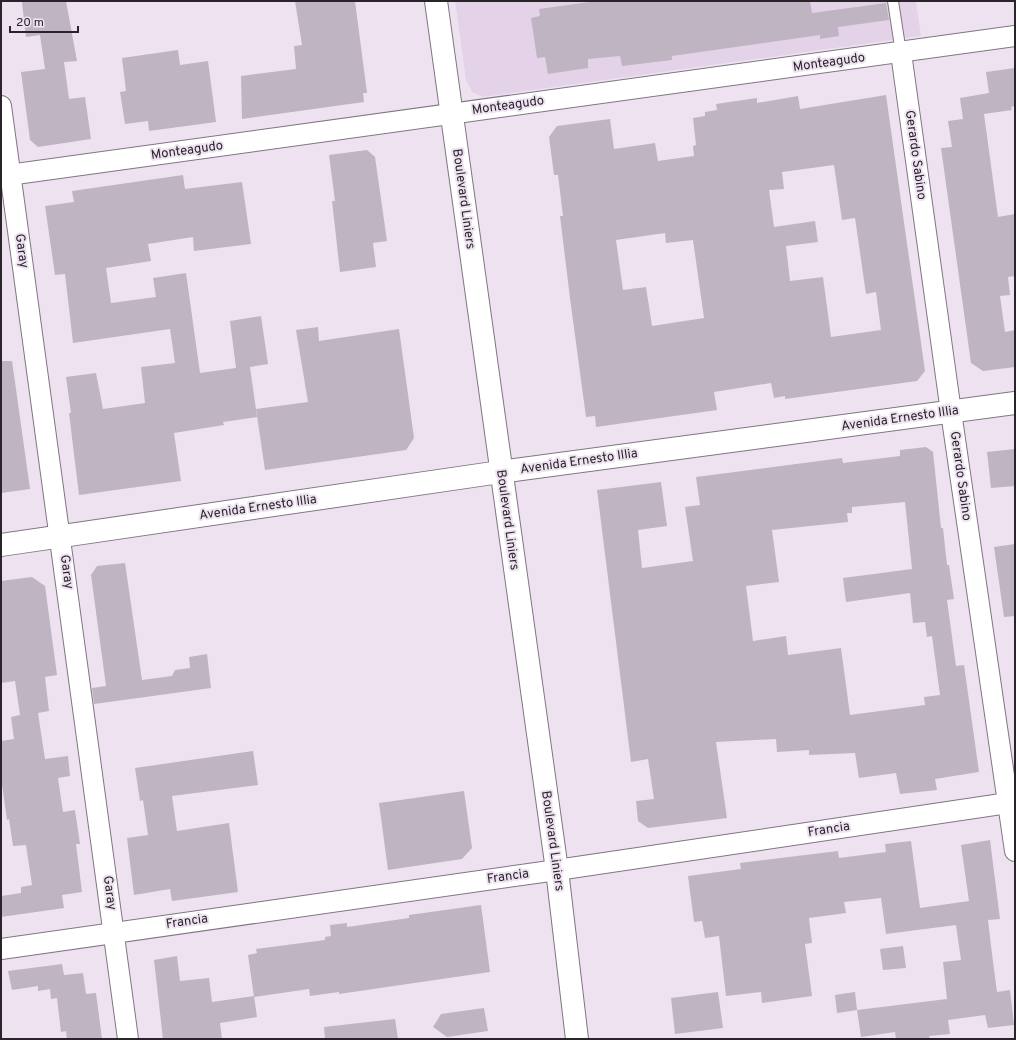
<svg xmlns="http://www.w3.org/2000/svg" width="1016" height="1040" font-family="Overpass,sans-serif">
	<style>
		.built { fill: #e4d3e8 }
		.building { fill: #bfb4c1; fill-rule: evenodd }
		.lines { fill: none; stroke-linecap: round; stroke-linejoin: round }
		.lane-casing { stroke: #807582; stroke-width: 12 }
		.street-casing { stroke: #807582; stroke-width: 22 }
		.secondary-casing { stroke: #807582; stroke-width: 24 }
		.lane { stroke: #fff; stroke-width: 10 }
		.street { stroke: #fff; stroke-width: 20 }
		.secondary { stroke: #fff; stroke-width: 22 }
		.labels { text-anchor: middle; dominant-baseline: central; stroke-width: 4; stroke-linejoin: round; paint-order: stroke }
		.street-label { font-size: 13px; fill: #282429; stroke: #eee2f1 }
	</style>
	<rect width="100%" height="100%" fill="#eee2f1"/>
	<path class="built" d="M 455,1 L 916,1 L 921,36 L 483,97 L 472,92 L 466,80 Z"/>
	<g class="building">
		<path d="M 23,1 L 66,1 L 77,61 L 64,62 L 69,99 L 85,97 L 91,139 L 38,147 L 30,140 L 21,72 L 45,69 L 40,35 L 26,37 L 22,3 Z"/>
		<path d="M 295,1 L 355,1 L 367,93 L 363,93 L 364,102 L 242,119 L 241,76 L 296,69 L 294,46 L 302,45 Z"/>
		<path d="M 597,1 L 810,1 L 812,13 L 886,3 L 889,20 L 838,27 L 839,36 L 820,39 L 820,35 L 672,56 L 672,60 L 622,66 L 620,56 L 588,59 L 588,68 L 548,74 L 545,57 L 537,58 L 531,18 L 540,16 L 539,9 Z"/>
		<path d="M 178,50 L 180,65 L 208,61 L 216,122 L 149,131 L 148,121 L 125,124 L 120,92 L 126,91 L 122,58 Z"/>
		<path d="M 1015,68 L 1015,106 L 1011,107 L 1012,110 L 984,114 L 998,217 L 1015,214 L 1015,276 L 1008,277 L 1010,295 L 1000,296 L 1005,332 L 1015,330 L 1015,367 L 983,371 L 971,363 L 941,148 L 952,147 L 948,121 L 963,119 L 960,98 L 989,93 L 986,72 Z"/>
		<path d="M 886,95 L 925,371 L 917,381 L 785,399 L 785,396 L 774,398 L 771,383 L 714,392 L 717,410 L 596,427 L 595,416 L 586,417 L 570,298 L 560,216 L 563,216 L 558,175 L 554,175 L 549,137 L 557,126 L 610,119 L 614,149 L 655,143 L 658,161 L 694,156 L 693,146 L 696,145 L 693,118 L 705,116 L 705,112 L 717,110 L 716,104 L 757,98 L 757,103 L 798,96 L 800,109 ZM 834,165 L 842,220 L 855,218 L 866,294 L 876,292 L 881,330 L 831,337 L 823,277 L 790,281 L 786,246 L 818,242 L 815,221 L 774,227 L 769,190 L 784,189 L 782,172 ZM 665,233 L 666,243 L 693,240 L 704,318 L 652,326 L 646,287 L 623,290 L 616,240 Z"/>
		<path d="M 367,150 L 375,157 L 387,241 L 373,243 L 376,267 L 340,272 L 332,201 L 335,201 L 329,155 Z"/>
		<path d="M 183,175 L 185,189 L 242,182 L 251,244 L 194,251 L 193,237 L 148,244 L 151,261 L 106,268 L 111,303 L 156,297 L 153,278 L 186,273 L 200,373 L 236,368 L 230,321 L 261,316 L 268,364 L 250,367 L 257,417 L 223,422 L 224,425 L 174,433 L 181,481 L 79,495 L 69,413 L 71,413 L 66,377 L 96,373 L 103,409 L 145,403 L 141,367 L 175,363 L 170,329 L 73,343 L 65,274 L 55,275 L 45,206 L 74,202 L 72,191 Z"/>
		<path d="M 318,327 L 319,341 L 399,329 L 414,438 L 406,450 L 265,470 L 256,409 L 308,402 L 296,330 Z"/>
		<path d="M 1,361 L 12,361 L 30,489 L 1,493 Z"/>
		<path d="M 926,447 L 933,452 L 941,528 L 943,528 L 947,565 L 949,565 L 954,599 L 947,600 L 956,666 L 964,665 L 979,772 L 935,779 L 937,790 L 900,794 L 896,773 L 859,778 L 855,753 L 809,755 L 809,750 L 777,752 L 776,739 L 716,742 L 727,818 L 648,828 L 638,821 L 636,801 L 654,799 L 648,759 L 631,762 L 597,490 L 661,482 L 667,526 L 638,530 L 642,568 L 693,561 L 685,507 L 700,505 L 696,477 L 842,458 L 843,463 L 900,456 L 900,450 ZM 905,502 L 912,569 L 843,578 L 846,602 L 910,593 L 913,623 L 925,622 L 927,637 L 932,636 L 940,695 L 924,697 L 925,705 L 850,715 L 841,648 L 788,655 L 786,636 L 753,641 L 746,586 L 779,582 L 772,530 L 848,522 L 847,513 L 852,513 L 852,507 Z"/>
		<path d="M 1015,449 L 1015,486 L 991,488 L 987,452 Z"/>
		<path d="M 1015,544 L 1015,616 L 1004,617 L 994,547 Z"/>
		<path d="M 125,563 L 142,680 L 172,676 L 175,670 L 190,668 L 189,657 L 207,654 L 211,688 L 94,704 L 92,688 L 106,686 L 91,575 L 97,566 Z"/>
		<path d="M 32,577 L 45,586 L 57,675 L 45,677 L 49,711 L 38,713 L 45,759 L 68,756 L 70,776 L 58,778 L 63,812 L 75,810 L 80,844 L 76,844 L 82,892 L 62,895 L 64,908 L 1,917 L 1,896 L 21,893 L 21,887 L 32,885 L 26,845 L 13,846 L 9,819 L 7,820 L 1,777 L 1,741 L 14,739 L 11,717 L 20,715 L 15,681 L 1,683 L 1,581 Z"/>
		<path d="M 253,751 L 258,785 L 172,796 L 177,831 L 229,823 L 238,892 L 172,901 L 170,889 L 134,895 L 127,838 L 148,835 L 143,800 L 140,801 L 135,768 Z"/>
		<path d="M 464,791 L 472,848 L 462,859 L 388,870 L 379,803 Z"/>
		<path d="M 990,840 L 1000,919 L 988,920 L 991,946 L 997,992 L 1010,990 L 1014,1025 L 988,1028 L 985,1015 L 948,1020 L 950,1034 L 929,1036 L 930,1039 L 896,1039 L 895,1032 L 861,1037 L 857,1010 L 837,1013 L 835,995 L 855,992 L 857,1010 L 947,999 L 943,962 L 961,960 L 956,925 L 886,934 L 881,898 L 844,902 L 846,913 L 809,918 L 812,943 L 805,944 L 812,996 L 762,1003 L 761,992 L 726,996 L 719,936 L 705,938 L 702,921 L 694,922 L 688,876 L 741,869 L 740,863 L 838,851 L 839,858 L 886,852 L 885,844 L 911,841 L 920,908 L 969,901 L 961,845 Z"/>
		<path d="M 481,905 L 490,972 L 339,994 L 339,992 L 310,996 L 309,989 L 254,997 L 248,955 L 257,953 L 256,949 L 325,940 L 325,937 L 331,936 L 330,925 L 347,923 L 347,927 L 409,918 L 409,915 Z"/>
		<path d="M 903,946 L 906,968 L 883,970 L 880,949 Z"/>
		<path d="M 177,956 L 180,981 L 209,978 L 212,1002 L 254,996 L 257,1017 L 220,1023 L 222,1039 L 163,1039 L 154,960 Z"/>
		<path d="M 62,964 L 64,975 L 83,973 L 86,994 L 96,993 L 102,1039 L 67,1039 L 66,1031 L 61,1032 L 57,998 L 51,999 L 50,989 L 38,991 L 38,986 L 12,990 L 8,971 Z"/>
		<path d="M 718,992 L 723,1028 L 675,1034 L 671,998 Z"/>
		<path d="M 484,1008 L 488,1031 L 447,1037 L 433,1027 L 441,1014 Z"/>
		<path d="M 395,1019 L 398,1039 L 325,1039 L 324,1027 Z"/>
	</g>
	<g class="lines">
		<g class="lane-casing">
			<path id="lane" d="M 893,1 L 901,53"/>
		</g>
		<g class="street-casing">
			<g id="street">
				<path d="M 901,53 L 951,412 L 1015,851"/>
				<path d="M 1,106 L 128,1039"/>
				<path d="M 1,176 L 1015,36"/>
				<path d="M 1,949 L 557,870 L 1015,802"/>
			</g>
		</g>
		<g class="secondary-casing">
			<g id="secondary">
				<path d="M 436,1 L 557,870 L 577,1039"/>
				<path d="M 1,545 L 500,472 L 1015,403"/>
			</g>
		</g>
		<use href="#lane" class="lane"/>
		<use href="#street" class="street"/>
		<use href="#secondary" class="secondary"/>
	</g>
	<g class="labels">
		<g class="street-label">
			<text transform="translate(829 63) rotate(-8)">Monteagudo</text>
			<text transform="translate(508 106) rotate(-8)">Monteagudo</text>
			<text transform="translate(187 151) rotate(-8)">Monteagudo</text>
			<text transform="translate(915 155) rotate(82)">Gerardo Sabino</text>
			<text transform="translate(463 199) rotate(82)">Boulevard Liniers</text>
			<text transform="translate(21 251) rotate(82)">Garay</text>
			<text transform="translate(900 419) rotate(-8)">Avenida Ernesto Illia</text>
			<text transform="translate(579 462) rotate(-8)">Avenida Ernesto Illia</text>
			<text transform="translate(960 476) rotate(82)">Gerardo Sabino</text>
			<text transform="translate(258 508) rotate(-8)">Avenida Ernesto Illia</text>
			<text transform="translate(507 520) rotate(82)">Boulevard Liniers</text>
			<text transform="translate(66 572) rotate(82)">Garay</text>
			<text transform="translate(829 830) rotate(-9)">Francia</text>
			<text transform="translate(552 841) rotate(82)">Boulevard Liniers</text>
			<text transform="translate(508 877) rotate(-8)">Francia</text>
			<text transform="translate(109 893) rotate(82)">Garay</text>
			<text transform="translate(187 922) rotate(-8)">Francia</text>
		</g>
	</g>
	<rect width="1016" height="1040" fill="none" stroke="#282429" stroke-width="4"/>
	<path d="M10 26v6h68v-6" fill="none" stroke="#282429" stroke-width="2"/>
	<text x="16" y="26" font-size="12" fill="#282429" stroke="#eee2f1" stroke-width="3" paint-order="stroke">20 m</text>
</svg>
